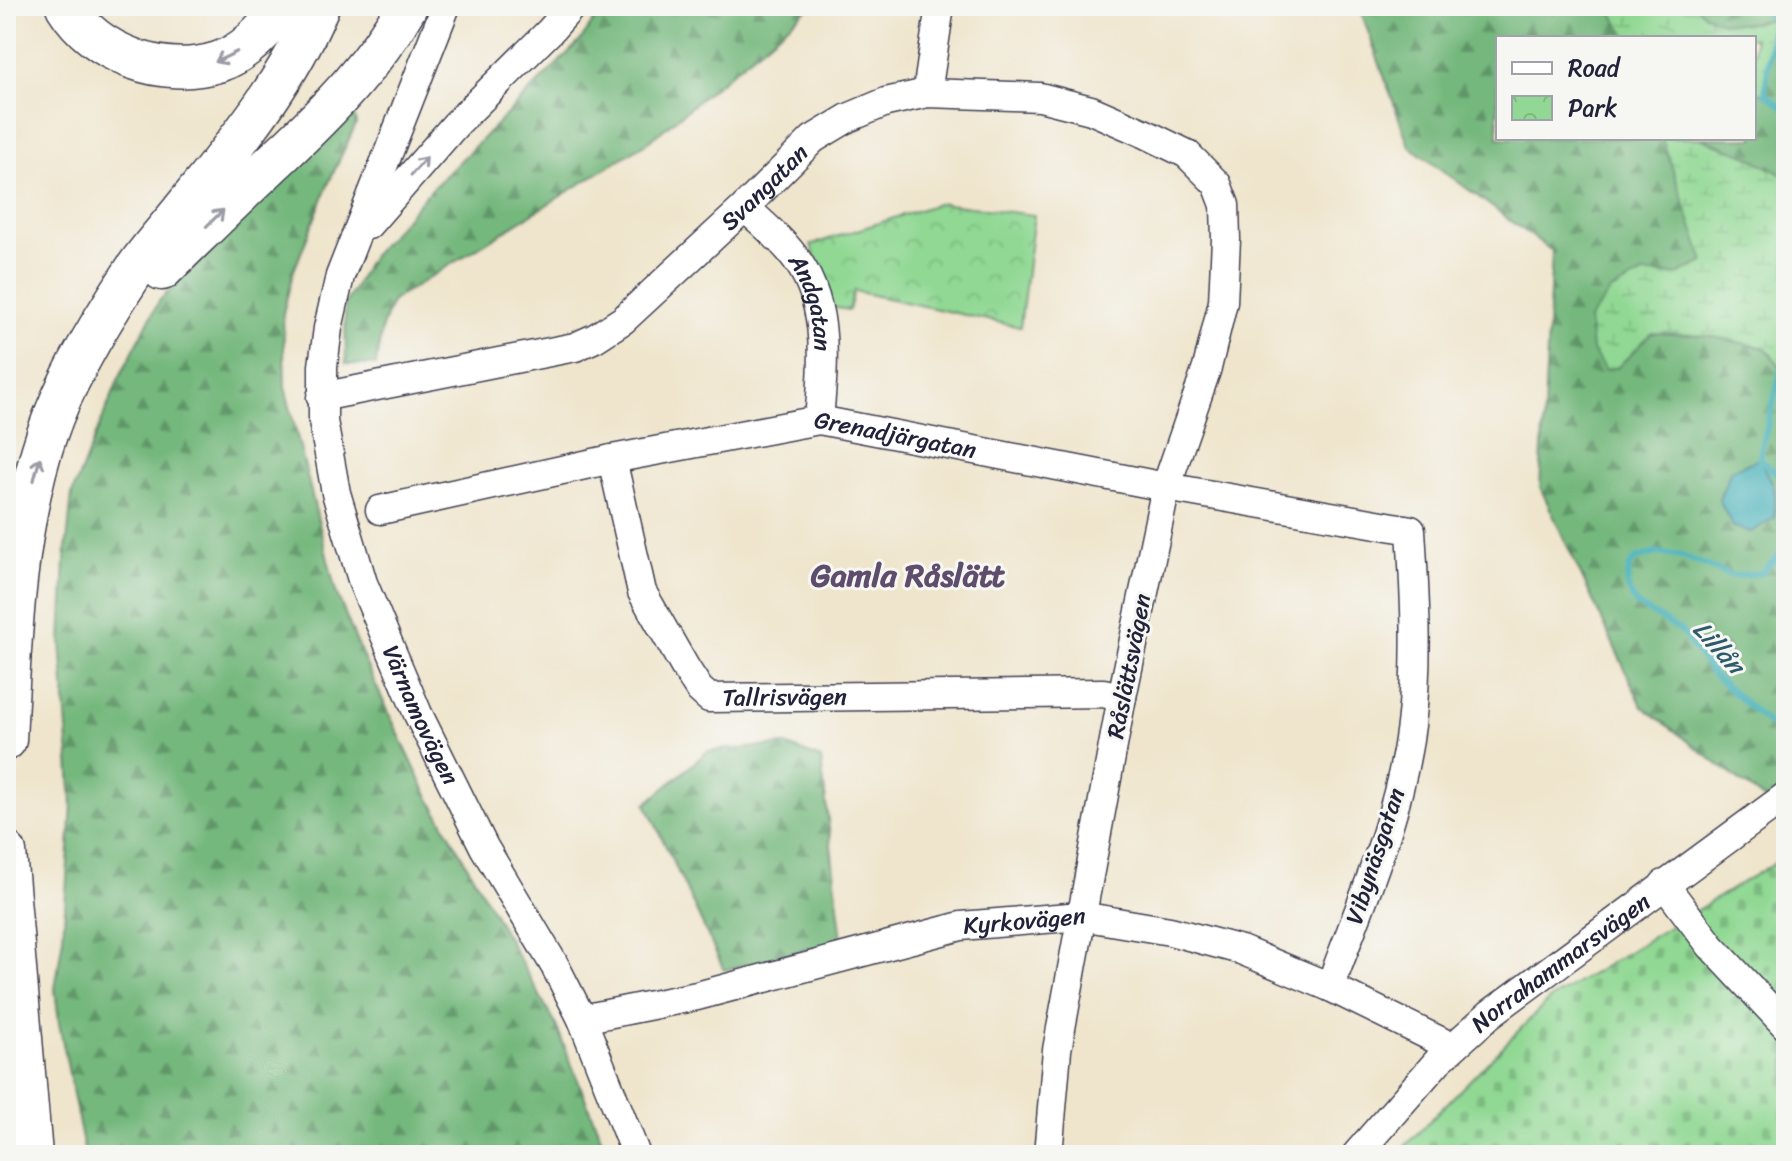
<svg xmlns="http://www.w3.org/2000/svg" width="1792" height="1161" font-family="Sriracha,sans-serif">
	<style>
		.forest { fill: url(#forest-firs); stroke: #4b6d5c; stroke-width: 2; fill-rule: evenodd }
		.wetland { fill: url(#wetland-marsh); stroke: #597d67; stroke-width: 2 }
		.cemetery { fill: url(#cemetery-stones); stroke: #597d67; stroke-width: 2 }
		.park { fill: url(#park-crowns); stroke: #597d67; stroke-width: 2 }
		.water { fill: #3daeb8; stroke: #30687a; stroke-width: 2 }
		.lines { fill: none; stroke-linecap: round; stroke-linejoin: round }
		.stream { stroke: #3daeb8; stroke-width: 6 }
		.minor-casing { stroke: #413f51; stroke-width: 31 }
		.highway-casing { stroke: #413f51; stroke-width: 43 }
		.minor { stroke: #fff; stroke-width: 28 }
		.highway { stroke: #fff; stroke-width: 40 }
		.oneway { stroke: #9c9ca7 }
		.labels { text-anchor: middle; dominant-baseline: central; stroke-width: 6; stroke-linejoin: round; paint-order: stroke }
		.street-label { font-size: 24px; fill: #22223b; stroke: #f6f6f2 }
		.water-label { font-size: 26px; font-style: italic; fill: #2d5a6d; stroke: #f6f6f2 }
		.district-label { font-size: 32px; font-weight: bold; fill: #5e4d6c; stroke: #f6f6f2 }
	</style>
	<defs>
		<pattern id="forest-firs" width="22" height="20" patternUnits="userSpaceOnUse" patternTransform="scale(2)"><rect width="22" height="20" fill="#74b87d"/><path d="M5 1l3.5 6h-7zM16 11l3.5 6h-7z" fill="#5f9568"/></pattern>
		<pattern id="wetland-marsh" width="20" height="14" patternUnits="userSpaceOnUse" patternTransform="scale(2)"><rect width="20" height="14" fill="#90d893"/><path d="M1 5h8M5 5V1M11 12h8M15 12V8" fill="none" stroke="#7cb980"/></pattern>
		<pattern id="cemetery-stones" width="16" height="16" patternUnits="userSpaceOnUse" patternTransform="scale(2)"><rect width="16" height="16" fill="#90d893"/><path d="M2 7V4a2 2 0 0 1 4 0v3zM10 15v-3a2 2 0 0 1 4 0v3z" fill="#7cb980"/></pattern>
		<pattern id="park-crowns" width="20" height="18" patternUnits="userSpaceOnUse" patternTransform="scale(2)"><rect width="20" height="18" fill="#90d893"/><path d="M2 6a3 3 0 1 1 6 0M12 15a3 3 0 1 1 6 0" fill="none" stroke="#7cb980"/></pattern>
	</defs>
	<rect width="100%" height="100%" fill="#f6f6f2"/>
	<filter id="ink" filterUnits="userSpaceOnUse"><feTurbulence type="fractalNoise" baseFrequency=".0125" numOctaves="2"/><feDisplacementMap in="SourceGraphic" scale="16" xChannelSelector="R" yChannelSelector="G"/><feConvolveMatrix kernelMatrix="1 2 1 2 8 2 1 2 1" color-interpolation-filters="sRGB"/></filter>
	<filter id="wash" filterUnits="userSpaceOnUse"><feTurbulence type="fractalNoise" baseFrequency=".006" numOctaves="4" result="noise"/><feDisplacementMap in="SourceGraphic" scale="32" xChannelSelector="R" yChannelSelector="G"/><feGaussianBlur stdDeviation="1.8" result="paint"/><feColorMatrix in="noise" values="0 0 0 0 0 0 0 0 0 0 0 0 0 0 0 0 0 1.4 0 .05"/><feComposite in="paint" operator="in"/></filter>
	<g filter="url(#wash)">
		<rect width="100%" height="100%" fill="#efe5cc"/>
		<g class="forest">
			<path d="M 604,6 L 811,6 L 651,140 L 392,301 L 382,327 L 376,365 L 346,364 L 345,304 L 372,256 L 427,194 L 581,40 Z"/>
			<path d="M 1359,6 L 1786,6 L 1786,816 L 1642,706 L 1540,487 L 1552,251 L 1409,146 ZM 1498,38 L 1754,38 L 1754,138 L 1498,138 Z"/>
			<path d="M 353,108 L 356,124 L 330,180 L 293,273 L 283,313 L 285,387 L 336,592 L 364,660 L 424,788 L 555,1023 L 608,1155 L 85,1155 L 59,1023 L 55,989 L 63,937 L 72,804 L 61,641 L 65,561 L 72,494 L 119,378 L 159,301 Z"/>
			<path d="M 785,745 L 821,759 L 842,940 L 724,970 L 646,804 L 708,751 Z"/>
		</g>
		<g class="wetland">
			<path d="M 1607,6 L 1696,6 C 1715,29 1746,24 1773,19 L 1765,93 L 1754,93 L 1754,38 L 1628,38 Z"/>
			<path d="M 1662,138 L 1700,138 L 1746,155 L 1786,177 L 1786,366 L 1782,368 L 1765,348 L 1710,336 L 1652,333 L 1618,367 L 1605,370 L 1592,350 L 1589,319 L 1611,291 L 1643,274 L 1679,274 L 1704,262 Z"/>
		</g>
		<path class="cemetery" d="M 1786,856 L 1786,1155 L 1396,1155 L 1549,1000 Z"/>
		<path class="park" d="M 940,203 L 1034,215 L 1020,327 L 854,291 L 849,310 L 831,307 L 811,245 Z"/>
		<path class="water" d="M 1759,459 C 1774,483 1778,489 1774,518 L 1752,532 L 1733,527 L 1719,500 L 1731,470 Z"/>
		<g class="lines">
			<g class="stream">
				<path d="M 1758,6 L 1773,19 L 1765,93 L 1786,110"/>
				<path d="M 1786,366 L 1782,368 L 1759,459 L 1786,481"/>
				<path d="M 1786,547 L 1762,573 L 1733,576 L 1682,556 L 1657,553 L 1635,559 L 1629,568 L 1627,586 L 1636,604 L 1681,631 L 1713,675 L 1786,739"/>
			</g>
		</g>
	</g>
	<g filter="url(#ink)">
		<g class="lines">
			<g class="minor-casing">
				<g id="minor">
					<path id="s1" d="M 446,6 L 340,276 L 328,328 L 323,366 L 323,421 L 336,493 L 363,583 L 418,714 L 484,847 L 555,966 L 582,1019 L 636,1155"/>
					<path d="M 927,93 L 940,6"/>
					<path id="s2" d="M 745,207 C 760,222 777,235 790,251 C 831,299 824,362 819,420"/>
					<path d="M 368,225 L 456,124 L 550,31 L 572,6"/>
					<path id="s3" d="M 321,397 L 575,347 L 595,338 L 623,320 L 745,207 L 813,139 L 848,118 L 886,102 L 927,93 L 1040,97 L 1091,110 L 1146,134 L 1187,154 L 1217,184 L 1225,205 L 1226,239 L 1223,302 L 1207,368 L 1166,487 L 1122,697 L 1057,1050 L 1048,1155"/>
					<path id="s4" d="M 612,459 L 642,592 L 686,669 L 699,689 L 709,698 L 1103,693 L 1122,697"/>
					<path id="s5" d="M 380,510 L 612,459 L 819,420 L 1166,487 L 1411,530 C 1415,595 1419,660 1411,725 C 1400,816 1361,902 1330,987"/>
					<path d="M 1664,884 L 1711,946 L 1786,1026"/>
					<path id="s6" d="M 582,1019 L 697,996 L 961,926 L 1081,916 L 1170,931 L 1241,950 L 1330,987 L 1452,1047"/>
					<path id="s7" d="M 1356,1155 L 1438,1061 L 1490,1014 L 1786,796"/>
				</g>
			</g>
			<g class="highway-casing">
				<g id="highway">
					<path d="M 66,6 C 96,55 163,79 218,62 C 246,53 267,29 283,6"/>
					<path d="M 162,270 C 201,232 240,193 281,155 C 329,110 374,64 407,6"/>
					<path d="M 6,740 C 11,642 15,528 47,434 C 65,381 101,321 132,274 C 146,252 165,232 181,212 C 233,147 287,84 319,6"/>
					<path d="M 6,852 L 32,1155"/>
				</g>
			</g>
			<use href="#minor" class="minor"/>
			<use href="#highway" class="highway"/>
		</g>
		<defs><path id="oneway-shaft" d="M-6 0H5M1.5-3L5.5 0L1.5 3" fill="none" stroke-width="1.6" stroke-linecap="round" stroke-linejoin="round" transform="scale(2)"/></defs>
		<g class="oneway">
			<use href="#oneway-shaft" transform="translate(226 57) rotate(154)"/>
			<use href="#oneway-shaft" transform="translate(419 166) rotate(-49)"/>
			<use href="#oneway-shaft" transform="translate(215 218) rotate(-44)"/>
			<use href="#oneway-shaft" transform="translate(37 469) rotate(-75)"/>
		</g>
	</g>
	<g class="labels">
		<g class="street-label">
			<text stroke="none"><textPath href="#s3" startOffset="508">Svangatan</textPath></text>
			<text stroke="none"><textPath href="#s2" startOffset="120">Andgatan</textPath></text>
			<text stroke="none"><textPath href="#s5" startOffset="526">Grenadjärgatan</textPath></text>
			<text transform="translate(1129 666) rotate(-79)">Råslättsvägen</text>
			<text stroke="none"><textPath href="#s4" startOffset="338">Tallrisvägen</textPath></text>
			<text stroke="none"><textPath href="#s1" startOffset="748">Värnamovägen</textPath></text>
			<text transform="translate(1375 856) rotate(-72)">Vibynäsgatan</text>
			<text stroke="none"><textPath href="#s6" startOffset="454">Kyrkovägen</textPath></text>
			<text stroke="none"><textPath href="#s7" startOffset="282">Norrahammarsvägen</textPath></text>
		</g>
		<g class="water-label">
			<text transform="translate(1719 647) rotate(48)">Lillån</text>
		</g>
		<g class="district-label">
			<text x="908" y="575">Gamla Råslätt</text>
		</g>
	</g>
	<rect width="1792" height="1161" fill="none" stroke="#f6f6f2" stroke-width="32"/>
	<rect x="1496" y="36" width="260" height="104" fill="#f6f6f2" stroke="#a1a1a9" stroke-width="2"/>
	<rect x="1512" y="62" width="40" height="12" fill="#ffffff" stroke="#a1a1a9" stroke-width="2"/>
	<text x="1568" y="76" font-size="24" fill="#22223b">Road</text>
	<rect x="1512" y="96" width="40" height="24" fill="url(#park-crowns)" stroke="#a1a1a9" stroke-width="2"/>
	<text x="1568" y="116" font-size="24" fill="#22223b">Park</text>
</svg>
